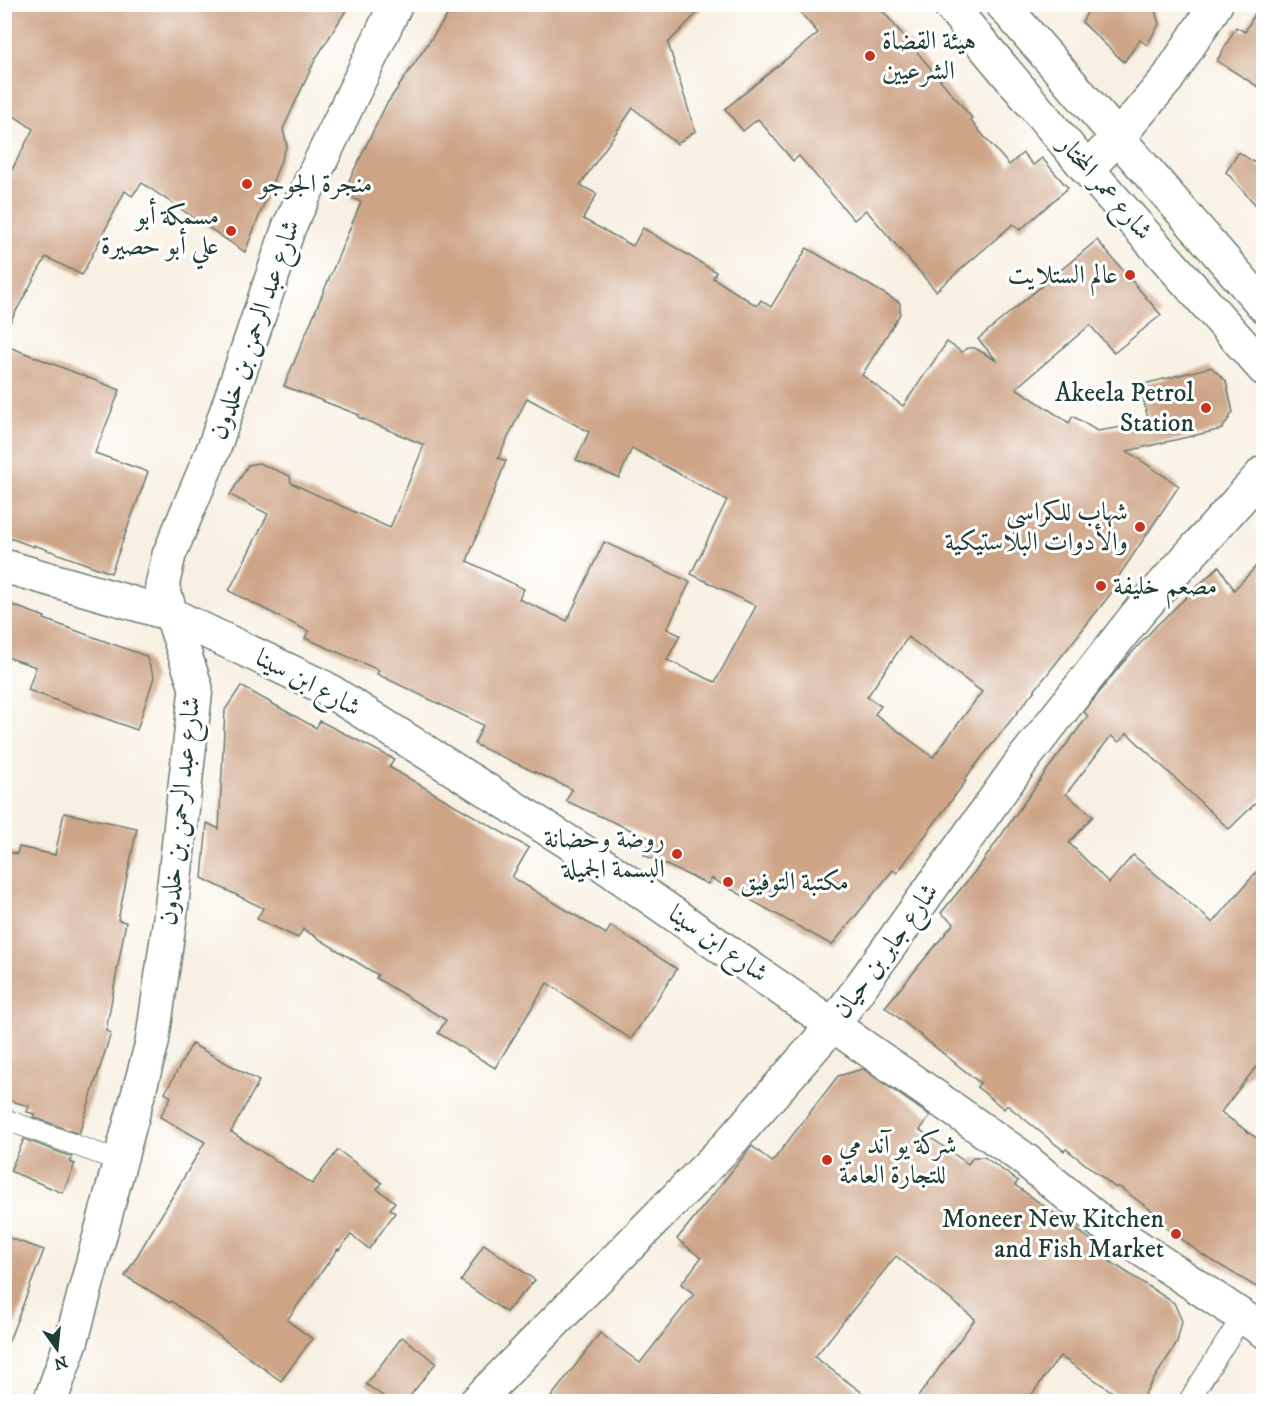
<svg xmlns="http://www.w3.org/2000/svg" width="1268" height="1406" font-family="'IM FELL DW Pica',Amiri,serif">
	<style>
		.building { fill: #cda486; fill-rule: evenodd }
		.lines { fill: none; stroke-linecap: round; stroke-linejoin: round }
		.service-casing { stroke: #6b7c71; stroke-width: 22 }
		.minor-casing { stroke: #6b7c71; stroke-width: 36 }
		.secondary-casing { stroke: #6b7c71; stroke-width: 36 }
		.service { stroke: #fff; stroke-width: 20 }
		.minor { stroke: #fff; stroke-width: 33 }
		.secondary { stroke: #fff; stroke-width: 33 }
		.poi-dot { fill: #c8321e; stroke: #fff; stroke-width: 2 }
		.labels { text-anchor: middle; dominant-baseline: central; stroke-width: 6; stroke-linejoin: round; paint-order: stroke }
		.poi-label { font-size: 26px; fill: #1f3d34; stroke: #fff; text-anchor: end }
		.street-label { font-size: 26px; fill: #1f3d34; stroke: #fff }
	</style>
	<rect width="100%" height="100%" fill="#fff"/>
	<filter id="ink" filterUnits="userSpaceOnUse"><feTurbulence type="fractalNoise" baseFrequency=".0167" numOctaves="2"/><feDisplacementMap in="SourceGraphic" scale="12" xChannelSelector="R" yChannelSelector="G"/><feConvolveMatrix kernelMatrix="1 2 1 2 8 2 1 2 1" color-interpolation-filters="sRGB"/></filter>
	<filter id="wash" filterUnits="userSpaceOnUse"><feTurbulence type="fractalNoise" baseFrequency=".008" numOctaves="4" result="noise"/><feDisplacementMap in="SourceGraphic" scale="24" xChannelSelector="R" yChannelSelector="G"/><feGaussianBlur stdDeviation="1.35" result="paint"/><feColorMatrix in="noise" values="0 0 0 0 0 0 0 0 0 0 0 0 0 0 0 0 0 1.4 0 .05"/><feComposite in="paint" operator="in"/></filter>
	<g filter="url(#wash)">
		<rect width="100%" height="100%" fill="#f8f0e2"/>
		<g id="blocks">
			<g class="building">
				<path d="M 4,4 L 350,4 L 315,60 L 283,129 L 287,145 L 245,252 L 142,183 L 132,196 L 125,191 L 82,275 L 46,257 L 4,333 L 4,185 L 33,129 L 4,109 Z"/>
				<path d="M 455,4 L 706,4 L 668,43 L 695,131 L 677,144 L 633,108 L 580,185 L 597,194 L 583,219 L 633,246 L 643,228 L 716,272 L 713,278 L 757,306 L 761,300 L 771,307 L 807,248 L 900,303 L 900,314 L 862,375 L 903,406 L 947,342 L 962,352 L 967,348 L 975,348 L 997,361 L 978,339 L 1097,240 L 1161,315 L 1114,353 L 1090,325 L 1016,388 L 1069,423 L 1073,416 L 1097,431 L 1149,423 L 1140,385 L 1211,367 L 1226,381 L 1233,412 L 1222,429 L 1127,451 L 1179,486 L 1117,579 L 1120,582 L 964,780 L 966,781 L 897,873 L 893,870 L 832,945 L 711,878 L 708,884 L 644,855 L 651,839 L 566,801 L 572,789 L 474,744 L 483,725 L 377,674 L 379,670 L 305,638 L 308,631 L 229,591 L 268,514 L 230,495 L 248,465 L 259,463 L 290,476 L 291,483 L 390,528 L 424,445 L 358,417 L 359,415 L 284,386 L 361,202 L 343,193 L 386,105 ZM 527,398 L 589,432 L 576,460 L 619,478 L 632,448 L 727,500 L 691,574 L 756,606 L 715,682 L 667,660 L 680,635 L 667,629 L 690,582 L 604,542 L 567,621 L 519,599 L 524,589 L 467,561 L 506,461 L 498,458 ZM 908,637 L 982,692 L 933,757 L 875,714 L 881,706 L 867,697 Z"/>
				<path d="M 793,4 L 877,4 L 972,118 L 970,120 L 1009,165 L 1023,153 L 1033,165 L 1042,158 L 1068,188 L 1020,230 L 1013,224 L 936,291 L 866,210 L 854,220 L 799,156 L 793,161 L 758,119 L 743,131 L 725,109 L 818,33 Z"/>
				<path d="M 1092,4 L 1153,4 L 1159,24 L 1147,45 L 1140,40 L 1124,62 L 1082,22 Z"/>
				<path d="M 1260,4 L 1263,4 L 1263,90 L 1217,61 L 1236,27 L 1245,32 Z"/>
				<path d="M 1239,152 L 1263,169 L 1263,213 L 1226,172 Z"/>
				<path d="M 4,345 L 120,390 L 95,453 L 148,472 L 111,573 L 34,545 L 34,547 L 4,536 Z"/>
				<path d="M 1263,559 L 1263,796 L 1229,829 L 1127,733 L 1119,742 L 1111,736 L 1066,794 L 1093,816 L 1069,843 L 1109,883 L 1133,855 L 1213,923 L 1263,864 L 1263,1058 L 1221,1112 L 1263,1143 L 1263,1291 L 1203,1255 L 1162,1225 L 1166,1221 L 1118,1186 L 1116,1188 L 1066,1149 L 1064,1151 L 1007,1105 L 1004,1109 L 977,1087 L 980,1083 L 885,1007 L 954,923 L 941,913 L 981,864 L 1047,770 L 1088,716 L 1084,712 L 1120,666 L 1156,626 L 1219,566 L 1234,590 Z"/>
				<path d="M 4,602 L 45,617 L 44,619 L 146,656 L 154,677 L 137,730 L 28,690 L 36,667 L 4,656 Z"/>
				<path d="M 241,686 L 316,728 L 320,721 L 394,759 L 389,767 L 529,848 L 512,877 L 606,934 L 611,926 L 677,969 L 631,1039 L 547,983 L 495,1068 L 438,1033 L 446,1020 L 376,978 L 378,975 L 303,929 L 298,938 L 257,919 L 263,908 L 202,878 L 207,823 L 219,829 L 225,710 Z"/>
				<path d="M 64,813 L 137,828 L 118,920 L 126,922 L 106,1031 L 111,1033 L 79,1134 L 33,1117 L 35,1114 L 27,1112 L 29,1106 L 4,1099 L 4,851 L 17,854 L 19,847 L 55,855 Z"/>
				<path d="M 192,1044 L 259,1081 L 231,1132 L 312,1184 L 338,1150 L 382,1183 L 377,1189 L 395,1202 L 390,1209 L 395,1213 L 369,1249 L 351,1235 L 339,1250 L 338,1249 L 287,1320 L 312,1339 L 281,1381 L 171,1301 L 170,1303 L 125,1276 L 205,1142 L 160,1117 L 171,1097 L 165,1093 Z"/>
				<path d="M 863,1069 L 930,1116 L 920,1130 L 968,1164 L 973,1157 L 984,1157 L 1018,1181 L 1015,1185 L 1109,1253 L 1105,1258 L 1174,1303 L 1182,1321 L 1177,1343 L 1140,1401 L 1126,1401 L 1060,1356 L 1027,1401 L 915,1401 L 975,1319 L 896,1256 L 815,1357 L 873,1401 L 548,1401 L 600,1333 L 640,1363 L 694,1294 L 681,1284 L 701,1258 L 677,1239 L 752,1146 L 772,1162 L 838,1076 Z"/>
				<path d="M 24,1139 L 72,1157 L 70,1162 L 75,1164 L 63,1193 L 10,1171 Z"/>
				<path d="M 4,1236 L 44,1250 L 7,1346 L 4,1346 Z"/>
				<path d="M 484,1244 L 535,1280 L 506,1312 L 461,1281 Z"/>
				<path d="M 402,1337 L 436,1363 L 406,1401 L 390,1401 L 366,1384 Z"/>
			</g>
		</g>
	</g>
	<g filter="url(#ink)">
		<use href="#blocks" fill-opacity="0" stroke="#6b7c71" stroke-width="1.5"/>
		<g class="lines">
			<g class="service-casing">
				<g id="service">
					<path d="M 4,1119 L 119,1161"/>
					<path d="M 1188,1402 L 1242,1317"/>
				</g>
			</g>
			<g class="minor-casing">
				<g id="minor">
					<path d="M 1087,169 L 1118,137 L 1168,78 L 1216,4"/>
					<path d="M 4,566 L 170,614 L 325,688 L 592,857 L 1023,1158 L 1102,1223 L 1264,1331"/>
					<path d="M 50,1402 L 72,1339 L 152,1043 L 171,911 L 196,688 L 162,586 L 169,555 L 214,448 L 289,227 L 396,4"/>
					<path d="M 476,1402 L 727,1146 L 833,1025 L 1022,761 L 1139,612 L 1264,472"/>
				</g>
			</g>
			<g class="secondary-casing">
				<g id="secondary">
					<path d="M 949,4 L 1087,169 L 1264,369"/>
					<path d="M 1002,4 L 1264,306"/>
				</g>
			</g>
			<use href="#service" class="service"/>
			<use href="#minor" class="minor"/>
			<use href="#secondary" class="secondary"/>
		</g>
	</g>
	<g class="poi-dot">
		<circle cx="870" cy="56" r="6"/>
		<circle cx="247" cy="184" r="6"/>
		<circle cx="231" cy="231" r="6"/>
		<circle cx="1130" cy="275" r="6"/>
		<circle cx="1206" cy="408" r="6"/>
		<circle cx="1140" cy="527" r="6"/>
		<circle cx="1101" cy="586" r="6"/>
		<circle cx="677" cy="854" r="6"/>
		<circle cx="728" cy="882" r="6"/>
		<circle cx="827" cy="1160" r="6"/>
		<circle cx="1176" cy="1234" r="6"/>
	</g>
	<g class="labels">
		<g class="poi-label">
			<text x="882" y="41" text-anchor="start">هيئة القضاة<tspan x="882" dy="30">الشرعيين</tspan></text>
			<text x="259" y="184" text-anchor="start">منجرة الجوجو</text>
			<text x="219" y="216">مسمكة أبو<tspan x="219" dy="30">علي أبو حصيرة</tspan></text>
			<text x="1118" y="275">عالم الستلايت</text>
			<text x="1194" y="393">Akeela Petrol<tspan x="1194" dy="30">Station</tspan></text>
			<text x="1128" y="512">شهاب للكراسي<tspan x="1128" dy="30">والأدوات البلاستيكية</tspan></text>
			<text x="1113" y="586" text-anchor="start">مصعم خليفة</text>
			<text x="665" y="839">روضة وحضانة<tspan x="665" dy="30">البسمة الجميلة</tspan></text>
			<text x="740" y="882" text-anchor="start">مكتبة التوفيق</text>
			<text x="839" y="1145" text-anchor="start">شركة يو آند مي<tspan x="839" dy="30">للتجارة العامة</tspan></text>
			<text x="1164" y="1219">Moneer New Kitchen<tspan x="1164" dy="30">and Fish Market</tspan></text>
		</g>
		<g class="street-label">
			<text transform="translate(1105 188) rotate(49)">شارع عمر المختار</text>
			<text transform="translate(255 330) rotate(-71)">شارع عبد الرحمن بن خلدون</text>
			<text transform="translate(308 683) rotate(28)">شارع ابن سينا</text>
			<text transform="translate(180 811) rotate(-84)">شارع عبد الرحمن بن خلدون</text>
			<text transform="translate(718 944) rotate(35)">شارع ابن سينا</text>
			<text transform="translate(886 951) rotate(-54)">شارع جابر بن حيان</text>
		</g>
	</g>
	<rect width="1268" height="1406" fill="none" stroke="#fff" stroke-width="24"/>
	<g transform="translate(57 1349) rotate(165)" stroke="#ffffff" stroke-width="4.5" paint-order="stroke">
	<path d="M0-4.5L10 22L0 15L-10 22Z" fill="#1f3d34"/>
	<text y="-9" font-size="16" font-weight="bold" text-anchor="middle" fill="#1f3d34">N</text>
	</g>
</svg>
